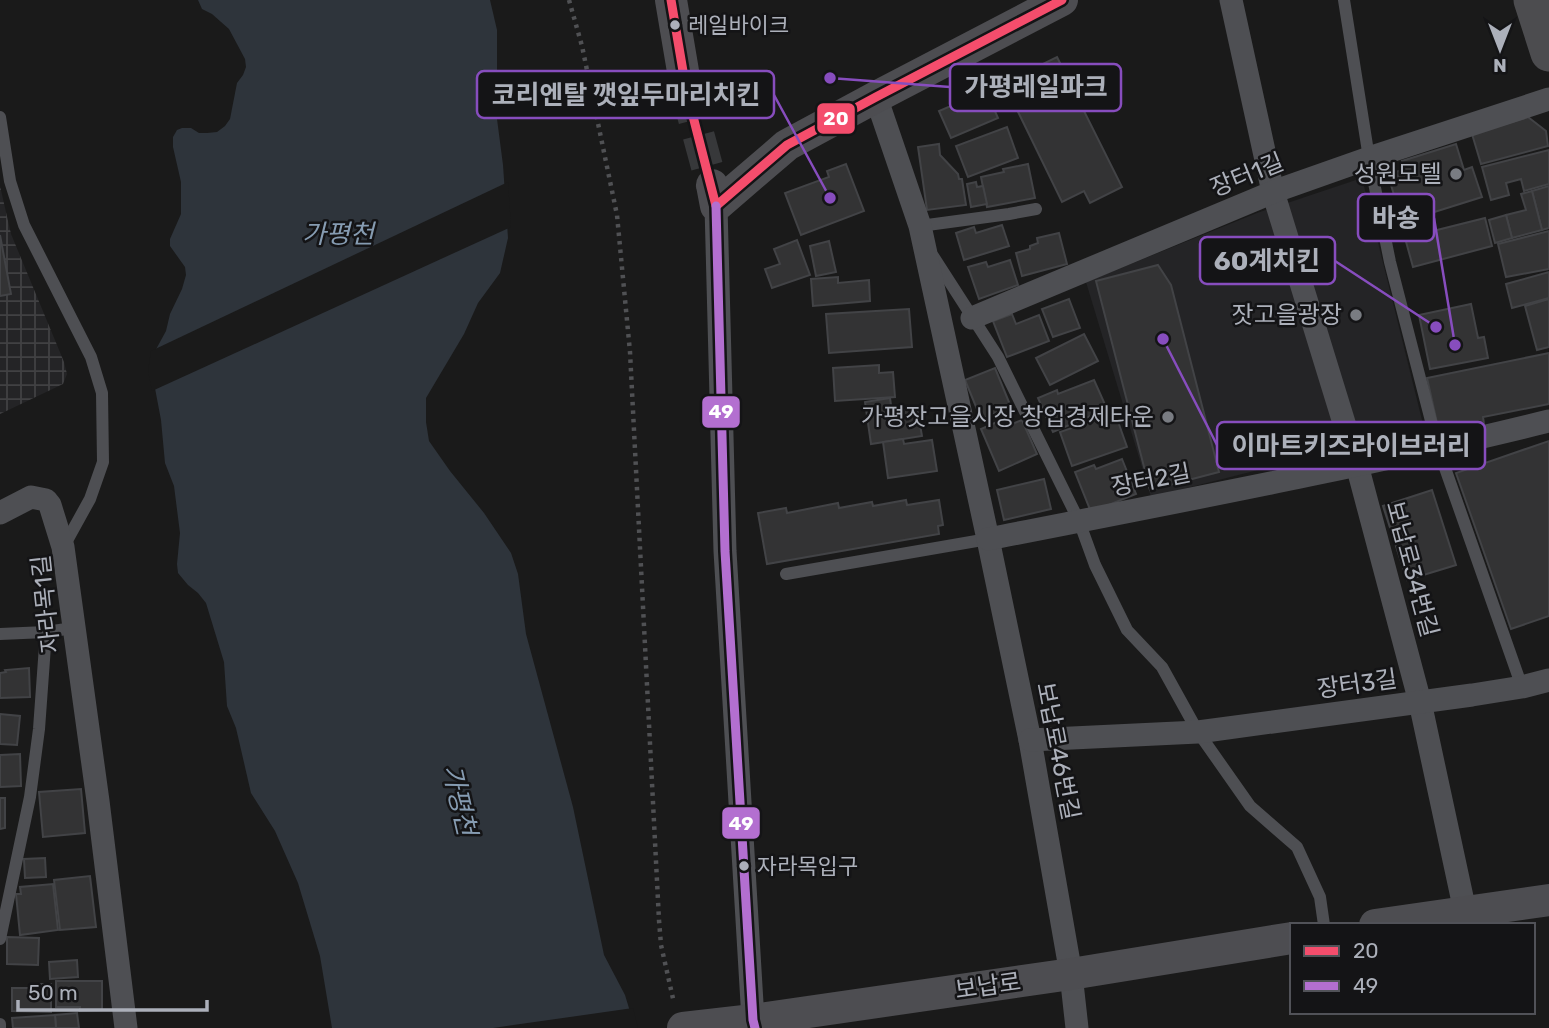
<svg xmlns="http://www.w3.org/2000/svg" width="1549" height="1028" font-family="Rubik,'Noto Sans KR',sans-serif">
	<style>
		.built { fill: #242426 }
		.industrial { fill: url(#industrial-grid) }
		.water { fill: #2e343b }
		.pier { fill: #1a1a1a }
		.building { fill: #333334; stroke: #424346; stroke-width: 2 }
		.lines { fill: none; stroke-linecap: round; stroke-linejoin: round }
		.secondary-tunnel { stroke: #37383a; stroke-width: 32; stroke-dasharray: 32 16; stroke-linecap: butt }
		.path { stroke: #505154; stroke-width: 4.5; stroke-dasharray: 3.5 5; stroke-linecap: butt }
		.lane { stroke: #4e4f53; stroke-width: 12 }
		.street { stroke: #4e4f53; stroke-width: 23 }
		.secondary { stroke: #4d4d51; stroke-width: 32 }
		.primary { stroke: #4c4c4f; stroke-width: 37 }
		.bus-1-casing { stroke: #141416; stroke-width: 14 }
		.bus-2-casing { stroke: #141416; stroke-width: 14 }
		.bus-1 { stroke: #f44d6c; stroke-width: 9 }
		.bus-2 { stroke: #b36fd0; stroke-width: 9 }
		.bus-dot { fill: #acb0ba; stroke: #141416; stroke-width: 2.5 }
		.poi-dot { fill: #797c82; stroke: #141416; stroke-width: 2.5 }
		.labels { text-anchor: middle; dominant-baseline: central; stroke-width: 5; stroke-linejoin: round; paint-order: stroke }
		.bus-label { font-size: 22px; fill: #acb0ba; stroke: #141416; text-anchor: start }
		.poi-label { font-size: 24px; fill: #acb0ba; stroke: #141416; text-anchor: end }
		.street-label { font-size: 24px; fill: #acb0ba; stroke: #141416 }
		.water-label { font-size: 26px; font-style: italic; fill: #869cb2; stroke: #141416 }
		.leader { fill: none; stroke: #874dbe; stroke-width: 2.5 }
		.callout-dot { fill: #874dbe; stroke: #141416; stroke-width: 2.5 }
		.callout { fill: #141416; stroke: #874dbe; stroke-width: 2.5 }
		.callout-label { font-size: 26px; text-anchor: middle; font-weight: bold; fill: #acb0ba }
		.line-badge { stroke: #141416; stroke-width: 2.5 }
		.badge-label { font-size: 19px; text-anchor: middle; font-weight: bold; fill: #fff }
	</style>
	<defs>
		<pattern id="industrial-grid" width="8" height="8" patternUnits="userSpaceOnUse" patternTransform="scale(1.75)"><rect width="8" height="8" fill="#242426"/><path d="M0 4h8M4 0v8" fill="none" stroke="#414143"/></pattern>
	</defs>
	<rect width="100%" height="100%" fill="#1a1a1a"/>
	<path class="built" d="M 1362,178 L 1424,428 L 1151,497 L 1086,282 L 1257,213 Z"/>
	<path class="industrial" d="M 0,186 L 11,234 L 64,362 L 67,374 L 63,384 L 0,414 Z"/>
	<path class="water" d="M 198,0 L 490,0 L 497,30 L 497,119 L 503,165 L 508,238 L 500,273 L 478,303 L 464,334 L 426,398 L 426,422 L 429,441 L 450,471 L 484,513 L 511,553 L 518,574 L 526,634 L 573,807 L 604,955 L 625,995 L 635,1028 L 332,1028 L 320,956 L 298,883 L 275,831 L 251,793 L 236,728 L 227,706 L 224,662 L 206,603 L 198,593 L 188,585 L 178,573 L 177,564 L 180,533 L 174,486 L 165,463 L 161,420 L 154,383 L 154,353 L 166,331 L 170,314 L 182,289 L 186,275 L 185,267 L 170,246 L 170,239 L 181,214 L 181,182 L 173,147 L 173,137 L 177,130 L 182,128 L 191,128 L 199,133 L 207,133 L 217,132 L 225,126 L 230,119 L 237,83 L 243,75 L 246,67 L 245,59 L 229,29 L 212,14 L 202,9 Z"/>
	<g class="pier">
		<path d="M 508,182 L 511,227 L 152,391 L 148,371 L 151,351 Z"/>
		<path d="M 633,1008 L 638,1028 L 493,1028 Z"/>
	</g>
	<g class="building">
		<path d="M 1057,57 L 1122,187 L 1090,203 L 1084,191 L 1062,202 L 1004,83 Z"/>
		<path d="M 986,91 L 998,118 L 951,138 L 939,111 Z"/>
		<path d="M 1528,117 L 1546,131 L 1548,146 L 1481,164 L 1472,134 Z"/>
		<path d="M 1007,127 L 1018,158 L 968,177 L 956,146 Z"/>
		<path d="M 939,144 L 940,155 L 958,174 L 959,179 L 962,179 L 966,205 L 927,210 L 918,147 Z"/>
		<path d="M 1456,144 L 1464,170 L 1472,167 L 1482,197 L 1409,220 L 1406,209 L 1399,211 L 1391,185 L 1399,182 L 1396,172 L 1405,169 L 1402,161 Z"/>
		<path d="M 1549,150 L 1549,184 L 1524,191 L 1521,179 L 1506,183 L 1509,195 L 1491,200 L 1482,167 Z"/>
		<path d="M 846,164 L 864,211 L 801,235 L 785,193 L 829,177 L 827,171 Z"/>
		<path d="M 1028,164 L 1035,198 L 987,207 L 981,177 L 1004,172 L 1003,169 Z"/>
		<path d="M 976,182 L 977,187 L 983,186 L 987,204 L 971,207 L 967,184 Z"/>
		<path d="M 1549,186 L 1549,228 L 1542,230 L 1532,191 Z"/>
		<path d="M 1532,191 L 1542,230 L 1512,238 L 1506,215 L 1526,210 L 1521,194 Z"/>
		<path d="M 1506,215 L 1512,238 L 1495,243 L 1489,220 Z"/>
		<path d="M 1485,218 L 1492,246 L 1413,267 L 1405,238 Z"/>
		<path d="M 1002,225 L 1009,246 L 964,260 L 956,233 L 974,227 L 976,233 Z"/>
		<path d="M 1549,231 L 1549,269 L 1506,277 L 1498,244 Z"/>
		<path d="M 1059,233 L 1067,264 L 1022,276 L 1016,253 L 1030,249 L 1030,246 L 1038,243 L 1037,238 Z"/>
		<path d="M 0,235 L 11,294 L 0,296 Z"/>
		<path d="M 797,240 L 810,275 L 772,288 L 765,269 L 780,264 L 774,249 Z"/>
		<path d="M 829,241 L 836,272 L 816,276 L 810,246 Z"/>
		<path d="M 1010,260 L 1018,285 L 979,299 L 968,267 L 986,262 L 988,267 Z"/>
		<path d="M 1158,265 L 1171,285 L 1219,472 L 1150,490 L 1096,281 Z"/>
		<path d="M 1549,272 L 1549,298 L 1512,308 L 1506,284 Z"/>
		<path d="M 838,277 L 838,283 L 869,280 L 870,301 L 813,306 L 811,279 Z"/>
		<path d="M 1069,299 L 1080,328 L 1053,337 L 1042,309 Z"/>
		<path d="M 1549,299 L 1549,347 L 1537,350 L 1525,306 Z"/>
		<path d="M 1471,304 L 1478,338 L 1484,337 L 1488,358 L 1430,369 L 1419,315 Z"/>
		<path d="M 909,309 L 912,347 L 829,353 L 826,314 Z"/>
		<path d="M 1012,314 L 1016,324 L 1039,315 L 1049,341 L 1007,357 L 993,321 Z"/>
		<path d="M 1084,334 L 1098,361 L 1050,385 L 1036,358 Z"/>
		<path d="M 1549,353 L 1549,404 L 1483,417 L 1484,424 L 1450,431 L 1437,423 L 1427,378 Z"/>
		<path d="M 879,365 L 879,373 L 893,372 L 895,397 L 835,401 L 833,368 Z"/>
		<path d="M 995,368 L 1011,407 L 981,419 L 965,380 Z"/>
		<path d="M 1094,380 L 1107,409 L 1053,432 L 1038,398 L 1057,390 L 1058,394 Z"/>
		<path d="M 890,398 L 892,412 L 917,408 L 922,436 L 871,444 L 865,402 Z"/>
		<path d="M 1115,413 L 1127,447 L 1072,466 L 1060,432 Z"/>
		<path d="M 1022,420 L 1037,454 L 999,471 L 981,429 L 999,421 L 1002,428 Z"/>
		<path d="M 903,439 L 904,444 L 932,440 L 937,471 L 888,478 L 883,442 Z"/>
		<path d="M 1549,441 L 1549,616 L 1511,629 L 1456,473 Z"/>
		<path d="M 1122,459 L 1136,494 L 1091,512 L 1075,472 L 1094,465 L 1096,469 Z"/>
		<path d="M 1044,479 L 1051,509 L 1004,520 L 997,490 Z"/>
		<path d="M 1432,490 L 1456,565 L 1407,580 L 1383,506 Z"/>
		<path d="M 906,500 L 907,505 L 939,500 L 943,525 L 938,526 L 939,534 L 767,564 L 758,513 L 786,508 L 787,513 L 838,503 L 839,508 L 872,502 L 873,506 Z"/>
		<path d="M 29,668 L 30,697 L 0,698 L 0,673 L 6,672 L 5,670 Z"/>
		<path d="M 0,714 L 20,716 L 17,745 L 0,744 Z"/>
		<path d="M 20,754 L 21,786 L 0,787 L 0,755 Z"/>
		<path d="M 81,789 L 85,833 L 43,837 L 39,792 Z"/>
		<path d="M 0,798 L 5,798 L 5,828 L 0,829 Z"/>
		<path d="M 45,858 L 46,877 L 25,878 L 24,859 Z"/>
		<path d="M 90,876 L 96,927 L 60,930 L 54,880 Z"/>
		<path d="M 53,884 L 58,930 L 20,935 L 16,894 L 21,894 L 20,887 Z"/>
		<path d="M 7,937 L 39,938 L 38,965 L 7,964 Z"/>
		<path d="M 77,960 L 78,977 L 50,979 L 49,962 Z"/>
		<path d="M 56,981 L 102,981 L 102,1010 L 80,1011 L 80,1007 L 56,1007 Z"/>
		<path d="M 31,984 L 51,984 L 51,1012 L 12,1011 L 12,988 L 31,988 Z"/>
		<path d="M 77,1013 L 79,1028 L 56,1028 L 55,1015 Z"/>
		<path d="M 55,1015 L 56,1028 L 13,1028 L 12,1018 Z"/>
	</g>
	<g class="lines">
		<path class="secondary-tunnel" d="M 686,89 L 712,185"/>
		<path class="path" d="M 569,0 L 582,46 L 617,215 L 630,352 L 659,920 L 661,945 L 674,1003"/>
		<g class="lane">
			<path d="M 1344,0 L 1369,158 L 1390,262 L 1438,448 L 1522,687"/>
			<path d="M 0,117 L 10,181 L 24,225 L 91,357 L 102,393 L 103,462 L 90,499 L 64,546"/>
			<path d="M 920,226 L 1009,214 L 1036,209"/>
			<path d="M 933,256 L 998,357 L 1079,521 L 1095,565 L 1127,630 L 1162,667 L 1198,732 L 1250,806 L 1297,847 L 1320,897 L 1324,925"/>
			<path d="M 786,574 L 988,539"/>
			<path d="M 0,634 L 46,632 L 73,628"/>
			<path d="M 0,939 L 30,797 L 39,729 L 46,632"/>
			<path d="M 0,1024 L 0,1028"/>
		</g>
		<g class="street">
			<path d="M 1231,0 L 1273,192 L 1357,465 L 1420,702 L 1465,911"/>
			<path d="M 876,97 L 920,226 L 988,539 L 1030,740 L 1071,974 L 1077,1028"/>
			<path d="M 716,206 L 725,551 L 753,1020 L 755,1028"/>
			<path d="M 972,318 L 1273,192 L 1369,158 L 1549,99"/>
			<path d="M 0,513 L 31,497 L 46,500 L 50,505 L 63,547 L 98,801 L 126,1028"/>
			<path d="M 988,539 C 1176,502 1363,467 1549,421"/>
			<path d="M 1030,740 L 1198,732 L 1472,695 L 1522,687 L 1549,680"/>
		</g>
		<g class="secondary">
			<path d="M 671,0 L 686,89"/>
			<path d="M 712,185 L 716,206 L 787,145 L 876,97 L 1062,0"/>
			<path d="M 1375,925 L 1549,900"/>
			<path d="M 683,1028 L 753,1020 L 1071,974 L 1292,938"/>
		</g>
		<path class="primary" d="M 1532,0 L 1549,53"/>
		<g class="bus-1-casing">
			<path id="bus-1" d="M 671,0 L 686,89 L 716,206 L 787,145 L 876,97 L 1062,0"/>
		</g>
		<g class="bus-2-casing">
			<path id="bus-2" d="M 716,206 L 725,551 L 753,1020 L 755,1028"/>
		</g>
		<use href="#bus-1" class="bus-1"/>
		<use href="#bus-2" class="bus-2"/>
	</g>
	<g class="bus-dot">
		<circle cx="675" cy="25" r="6"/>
		<circle cx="744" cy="866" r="6"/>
	</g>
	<g class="poi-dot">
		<circle cx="1456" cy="174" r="7"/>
		<circle cx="1356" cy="315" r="7"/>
		<circle cx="1168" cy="417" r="7"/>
	</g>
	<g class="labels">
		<g class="bus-label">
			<text x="688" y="25">레일바이크</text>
			<text x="757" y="866">자라목입구</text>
		</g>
		<g class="poi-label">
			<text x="1442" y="174">성원모텔</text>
			<text x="1342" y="315">잣고을광장</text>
			<text x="1154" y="417">가평잣고을시장 창업경제타운</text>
		</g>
		<g class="street-label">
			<text transform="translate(1247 175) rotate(-22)">장터1길</text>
			<text transform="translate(1151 480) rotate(-11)">장터2길</text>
			<text transform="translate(1412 569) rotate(75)">보납로34번길</text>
			<text transform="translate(46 604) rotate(-96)">자라목1길</text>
			<text transform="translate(1357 684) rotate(-8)">장터3길</text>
			<text transform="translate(1058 751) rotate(79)">보납로46번길</text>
			<text transform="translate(988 986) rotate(-8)">보납로</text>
		</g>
		<g class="water-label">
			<text x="338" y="234">가평천</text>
			<text transform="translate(459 800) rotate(77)">가평천</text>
		</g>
	</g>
	<path class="leader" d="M830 78L950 87M830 198L774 95M1455 345L1434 218M1436 327L1335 261M1163 339L1217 445"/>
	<g class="callout-dot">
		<circle cx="830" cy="78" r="7"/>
		<circle cx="830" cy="198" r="7"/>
		<circle cx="1455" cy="345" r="7"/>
		<circle cx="1436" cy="327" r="7"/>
		<circle cx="1163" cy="339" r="7"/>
	</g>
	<g class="callout">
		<rect x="950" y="64" width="171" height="47" rx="7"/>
		<rect x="477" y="71" width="297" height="47" rx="7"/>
		<rect x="1358" y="194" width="76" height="47" rx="7"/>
		<rect x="1200" y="237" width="135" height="47" rx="7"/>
		<rect x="1217" y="422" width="268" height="47" rx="7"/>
	</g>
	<g class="callout-label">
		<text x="1036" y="96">가평레일파크</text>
		<text x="626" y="104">코리엔탈 깻잎두마리치킨</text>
		<text x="1396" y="227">바숑</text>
		<text x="1267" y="270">60계치킨</text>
		<text x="1351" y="455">이마트키즈라이브러리</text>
	</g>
	<g class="line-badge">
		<rect x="816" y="102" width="40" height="33" rx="7" fill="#f44d6c"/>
		<rect x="701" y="395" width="40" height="34" rx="7" fill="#b36fd0"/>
		<rect x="721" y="806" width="40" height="34" rx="7" fill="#b36fd0"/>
	</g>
	<g class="badge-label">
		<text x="836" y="125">20</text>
		<text x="721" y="418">49</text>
		<text x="741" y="830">49</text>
	</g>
	<rect x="1290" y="923" width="245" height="91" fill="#141416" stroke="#515258" stroke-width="2"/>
	<rect x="1304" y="946" width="35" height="10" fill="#f44d6c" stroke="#515258" stroke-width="2"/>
	<text x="1353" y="958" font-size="21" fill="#acb0ba">20</text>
	<rect x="1304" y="981" width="35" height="10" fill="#b36fd0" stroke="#515258" stroke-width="2"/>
	<text x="1353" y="993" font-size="21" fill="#acb0ba">49</text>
	<g transform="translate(1500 49) rotate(180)" stroke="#141416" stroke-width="5" paint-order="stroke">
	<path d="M0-5L12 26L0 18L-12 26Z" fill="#acb0ba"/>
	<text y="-10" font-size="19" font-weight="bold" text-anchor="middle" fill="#acb0ba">N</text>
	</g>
	<path d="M18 1000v10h189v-10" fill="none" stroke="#acb0ba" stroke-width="3.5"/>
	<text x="28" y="1000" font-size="21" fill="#acb0ba" stroke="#141416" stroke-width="5" paint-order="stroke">50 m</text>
</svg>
